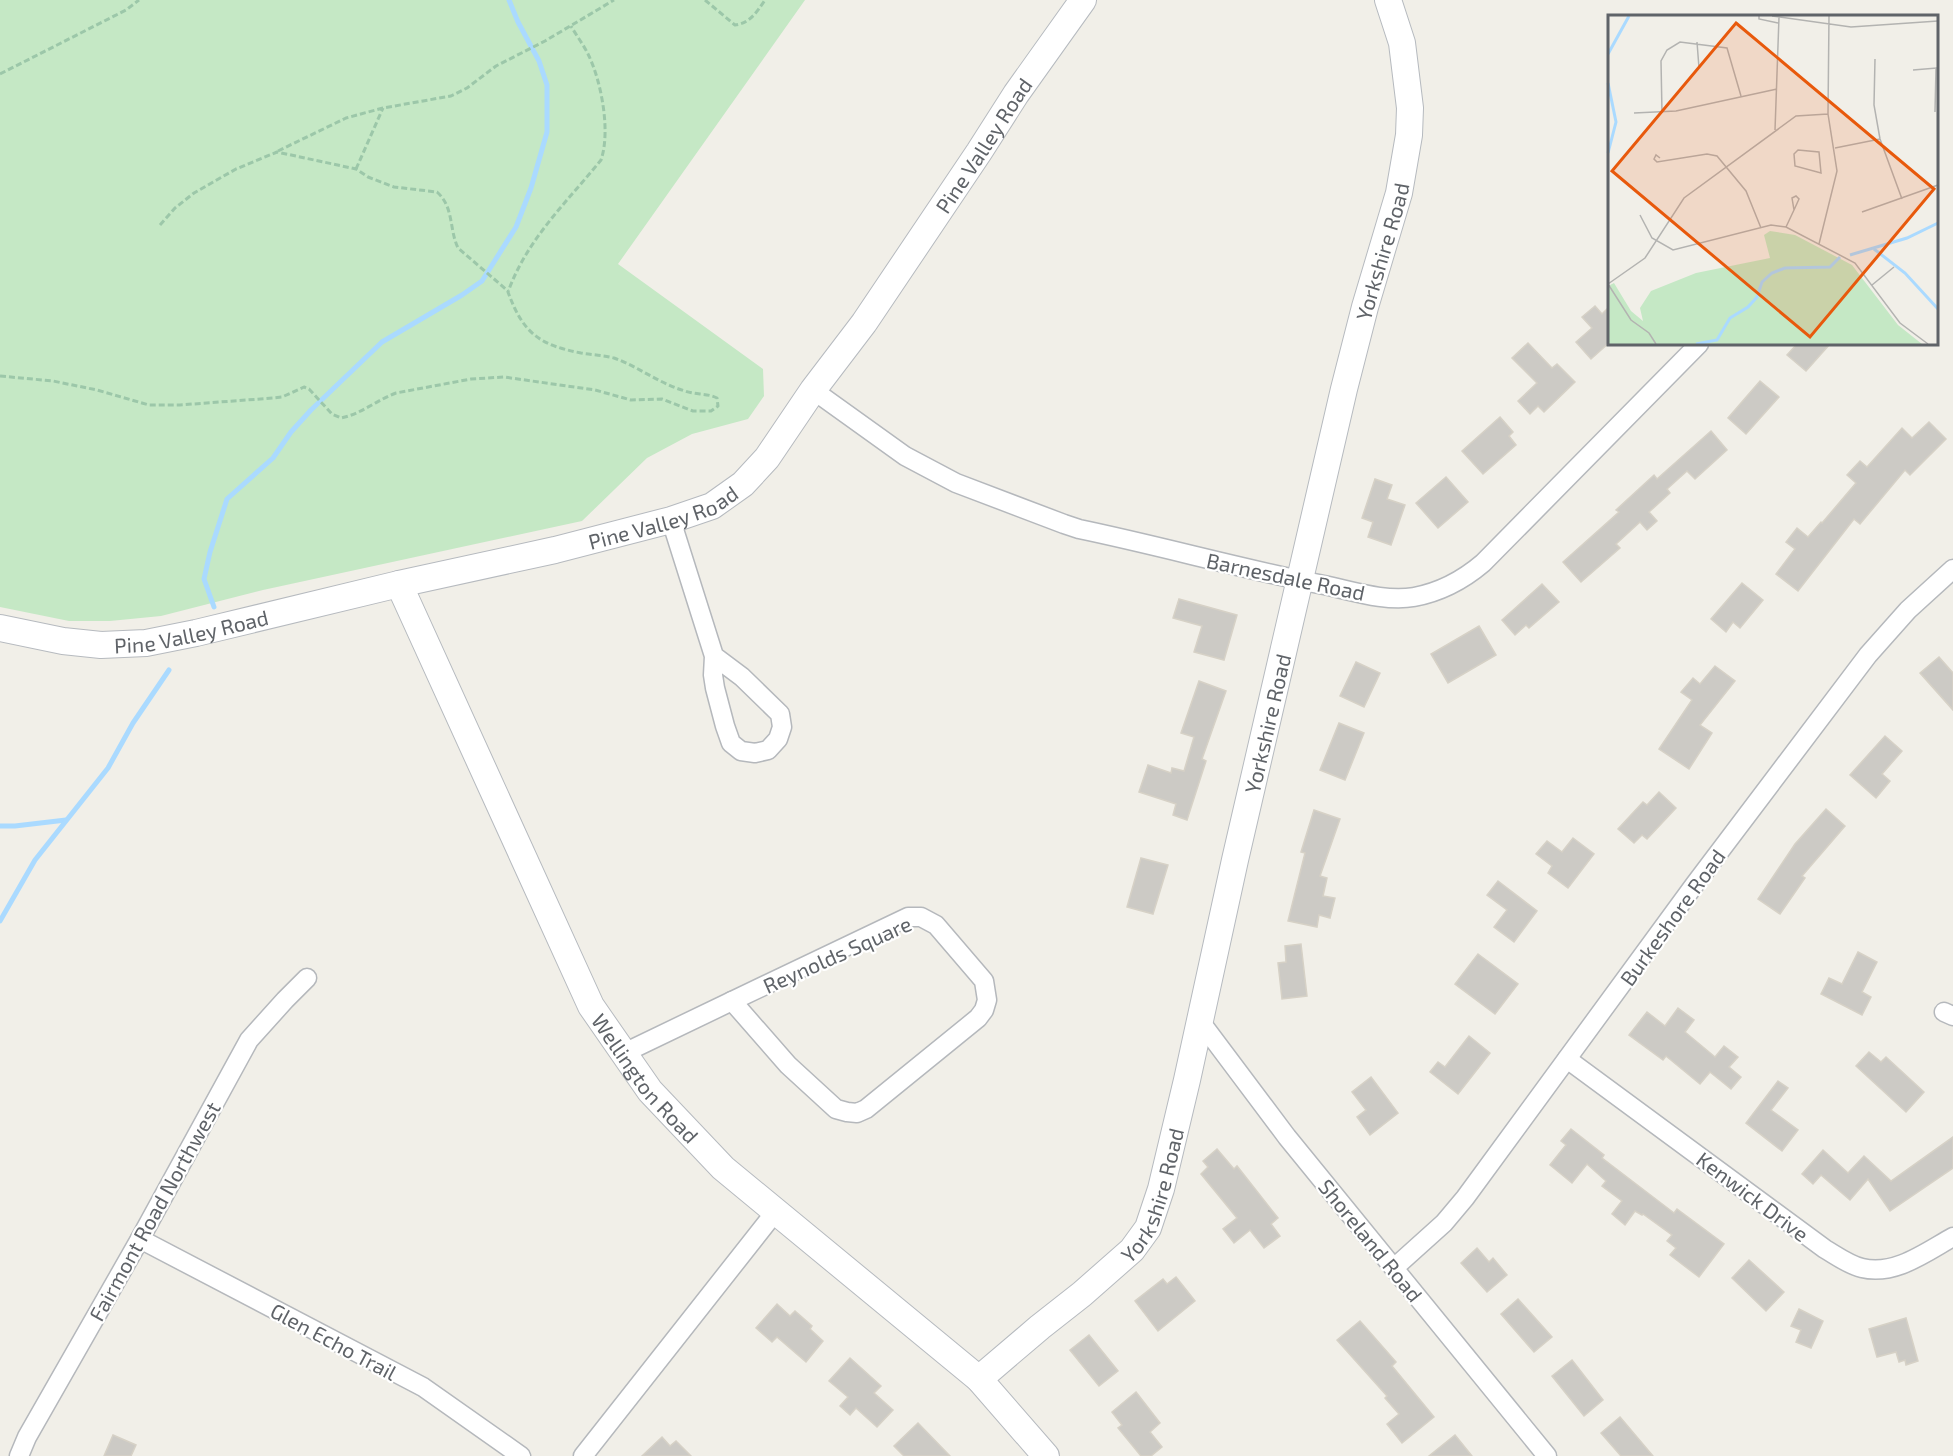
<svg xmlns="http://www.w3.org/2000/svg" width="1953" height="1456" font-family="'Exo 2',sans-serif">
	<style>
		.green { fill: #c5e8c5 }
		.lines { fill: none; stroke-linecap: round; stroke-linejoin: round }
		.stream { stroke: #aadaff; stroke-width: 5 }
		.building { fill: #cccac5; stroke: #d6d1c6; stroke-width: 1.5 }
		.street-casing { stroke: #b5b8bc; stroke-width: 21 }
		.secondary-casing { stroke: #b6babf; stroke-width: 28 }
		.path { stroke: #9cc7a9; stroke-width: 3; stroke-dasharray: 6 3; stroke-linecap: butt }
		.street { stroke: #fff; stroke-width: 18 }
		.secondary { stroke: #fff; stroke-width: 26 }
		.labels { text-anchor: middle; dominant-baseline: central; stroke-width: 4.5; stroke-linejoin: round; paint-order: stroke }
		.street-label { font-size: 21px; fill: #5f6368; stroke: #fff }
		.inset-river { fill: none; stroke: #aadaff; stroke-width: 3 }
		.inset-road { fill: none; stroke: #b3b3b1; stroke-width: 1.5 }
		.view { fill: #e8590c; fill-opacity: 0.15; stroke: #e8590c; stroke-width: 3 }
		.inset-edge { fill: none; stroke: #5f6368; stroke-width: 3 }
	</style>
	<rect width="100%" height="100%" fill="#f1efe8"/>
	<path class="green" d="M 0,0 L 805,0 L 618,264 L 763,369 L 764,396 L 748,419 L 692,434 L 647,458 L 582,521 L 263,590 L 161,616 L 110,621 L 69,621 L 0,607 Z"/>
	<g class="lines">
		<g class="stream">
			<path d="M 214,607 L 204,579 L 210,552 L 227,499 L 273,458 L 291,432 L 311,410 L 382,342 L 462,295 L 482,281 L 516,227 L 531,188 L 547,132 L 547,85 L 539,61 L 518,22 L 509,0"/>
			<path d="M 0,826 L 15,826 L 66,820"/>
			<path d="M 0,921 L 35,860 L 108,768 L 133,723 L 169,670"/>
		</g>
	</g>
	<g class="building">
		<path d="M 1595,306 L 1602,314 L 1610,306 L 1610,342 L 1591,359 L 1576,342 L 1592,328 L 1582,317 Z"/>
		<path d="M 1528,343 L 1552,368 L 1557,364 L 1575,382 L 1544,412 L 1538,406 L 1530,414 L 1518,401 L 1537,383 L 1512,358 Z"/>
		<path d="M 1797,344 L 1830,344 L 1806,371 L 1787,355 Z"/>
		<path d="M 1760,381 L 1779,397 L 1746,434 L 1728,418 Z"/>
		<path d="M 1500,417 L 1513,432 L 1509,436 L 1516,445 L 1483,474 L 1462,451 Z"/>
		<path d="M 1929,422 L 1946,439 L 1910,475 L 1905,470 L 1860,524 L 1854,519 L 1798,591 L 1776,574 L 1795,549 L 1786,542 L 1797,528 L 1808,537 L 1821,522 L 1822,523 L 1856,483 L 1847,475 L 1860,461 L 1867,467 L 1902,428 L 1912,438 Z"/>
		<path d="M 1711,431 L 1727,450 L 1695,479 L 1687,471 L 1667,489 L 1670,493 L 1649,512 L 1657,521 L 1647,530 L 1640,522 L 1616,544 L 1620,548 L 1581,582 L 1563,562 L 1619,512 L 1616,510 L 1654,475 L 1657,479 Z"/>
		<path d="M 1446,477 L 1468,502 L 1438,528 L 1416,503 Z"/>
		<path d="M 1375,479 L 1392,485 L 1387,499 L 1405,505 L 1391,545 L 1368,537 L 1373,522 L 1362,518 Z"/>
		<path d="M 1742,583 L 1763,600 L 1740,628 L 1733,622 L 1726,632 L 1711,619 Z"/>
		<path d="M 1542,584 L 1559,602 L 1529,628 L 1526,625 L 1515,635 L 1502,620 Z"/>
		<path d="M 1179,599 L 1237,615 L 1224,660 L 1194,652 L 1202,626 L 1173,618 Z"/>
		<path d="M 1479,626 L 1496,655 L 1448,683 L 1431,654 Z"/>
		<path d="M 1939,657 L 1953,673 L 1953,710 L 1920,673 Z"/>
		<path d="M 1356,662 L 1380,673 L 1364,707 L 1340,696 Z"/>
		<path d="M 1715,666 L 1735,681 L 1700,725 L 1712,733 L 1689,769 L 1659,749 L 1692,700 L 1681,692 L 1693,678 L 1700,684 Z"/>
		<path d="M 1199,681 L 1226,691 L 1202,759 L 1206,761 L 1187,820 L 1173,815 L 1176,804 L 1139,792 L 1148,765 L 1171,773 L 1172,768 L 1184,771 L 1194,737 L 1181,733 Z"/>
		<path d="M 1339,723 L 1364,733 L 1345,780 L 1320,770 Z"/>
		<path d="M 1885,736 L 1902,751 L 1882,774 L 1890,781 L 1876,798 L 1850,775 Z"/>
		<path d="M 1659,792 L 1676,808 L 1647,839 L 1642,835 L 1634,843 L 1618,829 L 1643,802 L 1647,805 Z"/>
		<path d="M 1826,809 L 1845,826 L 1802,876 L 1805,878 L 1780,914 L 1758,899 L 1795,844 Z"/>
		<path d="M 1314,810 L 1340,819 L 1320,876 L 1327,878 L 1323,896 L 1335,898 L 1330,918 L 1319,915 L 1317,927 L 1288,921 L 1305,853 L 1301,852 Z"/>
		<path d="M 1573,838 L 1594,854 L 1568,888 L 1548,873 L 1552,866 L 1536,854 L 1547,841 L 1562,852 Z"/>
		<path d="M 1141,858 L 1168,865 L 1153,914 L 1127,907 Z"/>
		<path d="M 1498,881 L 1537,911 L 1514,942 L 1494,927 L 1507,910 L 1487,895 Z"/>
		<path d="M 1301,944 L 1307,996 L 1282,999 L 1278,963 L 1286,962 L 1285,946 Z"/>
		<path d="M 1858,952 L 1877,962 L 1862,992 L 1871,997 L 1862,1015 L 1821,994 L 1829,978 L 1842,984 Z"/>
		<path d="M 1478,954 L 1518,984 L 1495,1014 L 1455,984 Z"/>
		<path d="M 1678,1008 L 1694,1020 L 1685,1032 L 1715,1057 L 1724,1046 L 1738,1057 L 1729,1067 L 1741,1077 L 1731,1089 L 1710,1072 L 1700,1084 L 1666,1056 L 1663,1060 L 1629,1035 L 1647,1012 L 1665,1026 Z"/>
		<path d="M 1469,1036 L 1490,1053 L 1458,1094 L 1430,1072 L 1438,1062 L 1445,1067 Z"/>
		<path d="M 1869,1052 L 1881,1062 L 1886,1057 L 1924,1092 L 1906,1112 L 1856,1066 Z"/>
		<path d="M 1371,1077 L 1398,1113 L 1370,1135 L 1357,1117 L 1366,1110 L 1352,1092 Z"/>
		<path d="M 1778,1081 L 1788,1088 L 1771,1110 L 1798,1130 L 1782,1151 L 1746,1123 Z"/>
		<path d="M 1571,1129 L 1604,1155 L 1602,1158 L 1674,1213 L 1677,1209 L 1724,1244 L 1699,1277 L 1670,1255 L 1676,1248 L 1667,1241 L 1672,1235 L 1643,1214 L 1642,1215 L 1635,1211 L 1625,1225 L 1612,1214 L 1622,1201 L 1602,1186 L 1606,1181 L 1587,1164 L 1572,1183 L 1550,1165 L 1566,1145 L 1561,1141 Z"/>
		<path d="M 1953,1137 L 1953,1168 L 1890,1211 L 1868,1179 L 1850,1200 L 1821,1175 L 1813,1184 L 1802,1174 L 1823,1150 L 1848,1173 L 1864,1156 L 1891,1181 Z"/>
		<path d="M 1217,1149 L 1234,1169 L 1237,1166 L 1278,1218 L 1271,1224 L 1280,1236 L 1264,1248 L 1250,1230 L 1234,1243 L 1223,1229 L 1237,1218 L 1201,1174 L 1208,1167 L 1203,1161 Z"/>
		<path d="M 1477,1248 L 1489,1262 L 1493,1258 L 1507,1275 L 1487,1292 L 1461,1263 Z"/>
		<path d="M 1749,1260 L 1784,1292 L 1766,1311 L 1732,1278 Z"/>
		<path d="M 1176,1277 L 1195,1301 L 1158,1331 L 1135,1301 L 1163,1279 L 1167,1284 Z"/>
		<path d="M 1518,1299 L 1552,1337 L 1534,1352 L 1501,1314 Z"/>
		<path d="M 777,1304 L 790,1316 L 795,1311 L 812,1326 L 810,1329 L 823,1341 L 806,1362 L 777,1337 L 772,1342 L 756,1328 Z"/>
		<path d="M 1799,1309 L 1823,1321 L 1811,1348 L 1796,1342 L 1801,1330 L 1791,1326 Z"/>
		<path d="M 1906,1318 L 1918,1361 L 1906,1365 L 1905,1360 L 1899,1362 L 1896,1352 L 1877,1357 L 1869,1329 Z"/>
		<path d="M 1360,1321 L 1396,1362 L 1392,1366 L 1434,1417 L 1402,1443 L 1387,1424 L 1399,1414 L 1385,1398 L 1387,1396 L 1337,1340 Z"/>
		<path d="M 1089,1335 L 1118,1371 L 1099,1386 L 1070,1350 Z"/>
		<path d="M 850,1358 L 881,1386 L 874,1393 L 893,1410 L 877,1427 L 856,1408 L 850,1415 L 840,1406 L 848,1397 L 829,1381 Z"/>
		<path d="M 1572,1360 L 1603,1400 L 1584,1416 L 1552,1376 Z"/>
		<path d="M 1136,1392 L 1160,1423 L 1150,1432 L 1162,1447 L 1151,1456 L 1141,1456 L 1118,1428 L 1122,1425 L 1112,1412 Z"/>
		<path d="M 1620,1417 L 1653,1456 L 1621,1456 L 1601,1433 Z"/>
		<path d="M 918,1423 L 950,1456 L 904,1456 L 894,1446 Z"/>
		<path d="M 113,1435 L 136,1445 L 131,1456 L 104,1456 Z"/>
		<path d="M 1455,1435 L 1472,1456 L 1429,1456 Z"/>
		<path d="M 662,1437 L 670,1446 L 676,1441 L 691,1456 L 642,1456 Z"/>
	</g>
	<g class="lines">
		<g class="street-casing">
			<g id="street">
				<path d="M 813,390 L 905,456 L 956,483 L 1064,524 L 1079,529 C 1161,546 1242,569 1324,585 C 1353,591 1385,602 1414,597 C 1441,592 1463,580 1483,563 L 1699,344"/>
				<path d="M 671,520 L 714,656 L 742,677 L 780,714 L 782,727 L 778,739 L 768,750 L 755,753 L 741,751 L 731,743 L 725,726 L 715,688 L 713,675 L 714,656"/>
				<path d="M 908,917 L 921,917 L 936,925 L 984,981 L 987,1000 L 984,1010 L 978,1018 L 866,1109 L 857,1113 L 847,1112 L 836,1109 L 788,1065 L 732,1001 Z"/>
				<path d="M 1944,1012 L 1953,1016"/>
				<path d="M 1200,1021 L 1287,1137 L 1547,1456"/>
				<path d="M 624,1053 L 732,1001"/>
				<path d="M 1567,1059 L 1825,1249 C 1837,1256 1849,1265 1862,1268 C 1895,1276 1926,1252 1953,1237"/>
				<path d="M 140,1239 L 423,1387 L 521,1456"/>
				<path d="M 1394,1268 L 1444,1223 L 1465,1198 L 1695,884 L 1868,655 L 1908,610 L 1953,569"/>
				<path d="M 19,1456 L 27,1437 L 140,1239 L 249,1040 L 285,1000 L 307,978"/>
				<path d="M 583,1456 L 776,1211"/>
			</g>
		</g>
		<g class="secondary-casing">
			<g id="secondary">
				<path id="s1" d="M 399,584 L 591,1006 L 650,1091 L 723,1168 L 979,1379 L 1046,1456"/>
				<path id="s2" d="M 0,628 L 63,641 L 101,645 L 146,643 L 196,633 L 399,584 L 555,550 L 671,520 L 712,506 L 743,484 L 767,458 L 813,390 L 864,323 L 979,152 L 1016,94 L 1083,0"/>
				<path id="s3" d="M 979,1379 L 1040,1327 L 1082,1294 L 1132,1250 L 1148,1228 L 1161,1189 L 1187,1080 L 1235,860 L 1344,389 L 1365,307 L 1399,193 L 1409,135 L 1410,108 L 1402,43 L 1388,0"/>
			</g>
		</g>
		<g class="path">
			<path d="M 705,0 L 735,25 C 750,23 756,13 765,0"/>
			<path d="M 0,74 L 126,10 L 139,0"/>
			<path d="M 278,151 L 346,118 L 383,108 L 451,96 L 467,88 L 496,66 L 545,41 L 614,0"/>
			<path d="M 356,169 L 383,108"/>
			<path d="M 160,225 L 175,208 L 194,193 L 236,169 L 277,152 L 356,169 L 368,177 L 394,187 L 437,192 C 454,207 449,229 458,248 L 508,291"/>
			<path d="M 0,376 L 53,381 L 97,390 L 149,405 L 180,405 L 273,398 L 282,397 L 304,387 L 309,389 L 332,414 L 341,418 C 361,414 377,400 396,393 L 471,379 L 504,377 L 595,390 L 631,400 L 662,399 L 693,411 L 711,411 L 718,406 L 717,398 C 707,393 696,395 685,391 C 660,384 639,367 614,358 C 603,355 592,355 581,353 C 539,345 523,333 508,292 C 527,239 567,202 601,160 C 611,131 601,80 588,54 C 583,44 576,35 571,26"/>
		</g>
		<use href="#street" class="street"/>
		<use href="#secondary" class="secondary"/>
	</g>
	<g class="labels">
		<g class="street-label">
			<text stroke="none"><textPath href="#s2" startOffset="1184">Pine Valley Road</textPath></text>
			<text stroke="none"><textPath href="#s3" startOffset="1232">Yorkshire Road</textPath></text>
			<text stroke="none"><textPath href="#s2" startOffset="680">Pine Valley Road</textPath></text>
			<text transform="translate(1286 576) rotate(12)">Barnesdale Road</text>
			<text stroke="none"><textPath href="#s2" startOffset="194">Pine Valley Road</textPath></text>
			<text stroke="none"><textPath href="#s3" startOffset="746">Yorkshire Road</textPath></text>
			<text transform="translate(1672 917) rotate(-54)">Burkeshore Road</text>
			<text transform="translate(837 954) rotate(-24)">Reynolds Square</text>
			<text stroke="none"><textPath href="#s1" startOffset="554">Wellington Road</textPath></text>
			<text stroke="none"><textPath href="#s3" startOffset="260">Yorkshire Road</textPath></text>
			<text transform="translate(1753 1196) rotate(37)">Kenwick Drive</text>
			<text transform="translate(154 1211) rotate(-61)">Fairmont Road Northwest</text>
			<text transform="translate(1371 1240) rotate(51)">Shoreland Road</text>
			<text transform="translate(334 1341) rotate(28)">Glen Echo Trail</text>
		</g>
	</g>
	<g transform="translate(1608 15)">
		<rect width="330" height="330" fill="#f1efe8"/>
		<path d="M 162,216 L 187,220 L 244,250 L 290,310 L 314,329 L 0,329 L 0,271 L 6,268 L 23,296 L 35,306 L 32,293 L 43,276 L 88,258 L 162,243 L 156,220 Z" fill="#c5e8c5"/>
		<path class="inset-river" d="M 0,39 L 21,1M 0,68 L 8,107 L 0,138M 266,234 L 297,258 L 330,294M 242,240 L 299,223 L 330,208M 88,329 L 109,325 L 122,303 L 140,292 L 149,282 L 154,267 L 164,258 L 177,253 L 222,252 L 232,242"/>
		<path class="inset-road" d="M 151,1 L 151,4 L 170,8M 164,1 L 243,12 L 330,6M 89,27 L 91,53M 267,44 L 266,90 L 272,124 L 294,184M 305,55 L 329,53M 327,97 L 328,53M 26,98 L 68,96 L 169,74M 54,98 L 53,46 L 59,35 L 72,27 L 119,33 L 133,81M 167,115 L 171,2M 227,133 L 272,124M 190,135 L 211,137 L 213,158 L 187,151 L 186,139 ZM 52,143 L 48,140 L 46,144 L 49,147 L 99,139 L 109,141 L 138,176 L 153,213M 254,197 L 330,170M 32,200 L 44,223 L 65,235 L 163,210 L 178,212 L 247,248 L 292,308 L 320,329M 178,212 L 186,195 L 184,183 L 188,181 L 191,184 L 186,195M 211,229 L 229,156 L 220,99 L 221,1M 0,269 L 37,243 L 76,183 L 188,101 L 220,99M 0,269 L 23,305 L 41,318 L 48,329M 264,270 L 286,252"/>
		<path class="view" d="M 128,8 L 326,174 L 202,322 L 4,156 Z"/>
		<rect width="330" height="330" class="inset-edge"/>
	</g>
</svg>
